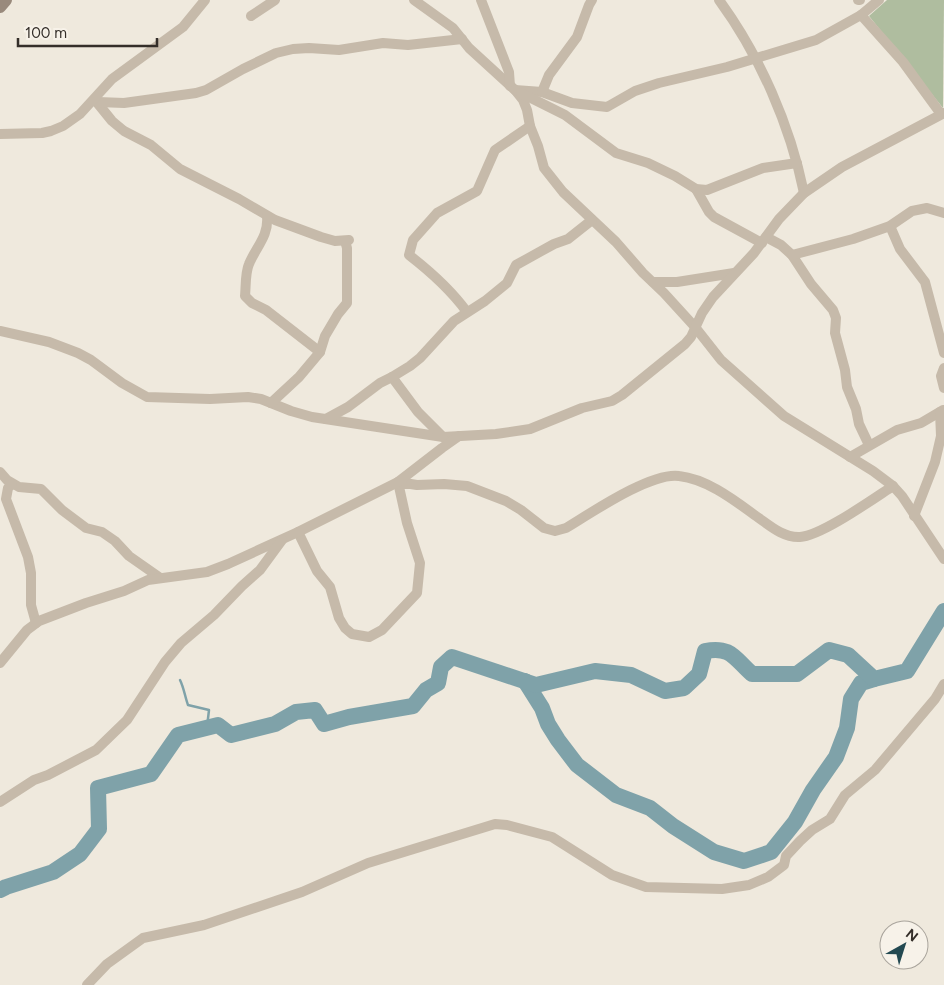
<svg xmlns="http://www.w3.org/2000/svg" width="944" height="985" font-family="Figtree,sans-serif">
	<style>
		.green { fill: #afbd9f }
		.lines { fill: none; stroke-linecap: round; stroke-linejoin: round }
		.stream { stroke: #7fa2a9; stroke-width: 2.5 }
		.river { stroke: #7fa2a9; stroke-width: 16 }
		.street { stroke: #c6baaa; stroke-width: 10 }
		.secondary { stroke: #998a7c; stroke-width: 12 }
	</style>
	<rect width="100%" height="100%" fill="#efe9dd"/>
	<path class="green" d="M 887,0 L 944,0 L 943,108 L 869,16 Z"/>
	<g class="lines">
		<path class="stream" d="M 180,680 C 184,688 185,697 188,705 L 209,710 L 207,727"/>
		<g class="river">
			<path d="M 525,681 L 542,708 L 548,724 L 558,740 L 577,765 L 616,795 L 650,808 L 673,826 L 714,852 L 744,861 L 771,852 L 795,822 L 813,790 L 836,757 L 847,728 L 851,699 L 861,683 L 874,679"/>
			<path d="M 0,890 L 6,887 L 53,872 L 80,854 L 99,829 L 98,788 L 151,774 L 178,735 L 218,725 L 231,735 L 275,724 L 296,712 L 315,710 L 324,724 L 349,717 L 413,706 L 426,690 L 438,683 L 441,667 L 452,657 L 536,685 L 595,671 L 631,675 L 665,691 L 684,688 L 699,674 L 705,651 C 731,646 734,658 752,674 L 797,674 L 829,650 L 848,655 L 874,679 L 907,671 L 944,611"/>
		</g>
		<g class="street">
			<path d="M 414,0 L 453,28 L 469,48 L 515,90 L 523,100 L 527,110 L 530,126 L 538,146 L 544,168 L 563,192 L 616,242 L 643,273 L 664,293 L 695,327 L 721,360 L 784,416 L 873,471 L 893,486 L 902,496 L 944,559"/>
			<path d="M 481,0 L 509,72 L 510,86"/>
			<path d="M 719,0 C 760,56 790,125 804,193"/>
			<path d="M 858,0 L 860,0"/>
			<path d="M 861,15 L 903,62 L 941,114"/>
			<path d="M 251,16 L 275,0"/>
			<path d="M 515,90 L 542,92 L 572,103 L 607,107 L 635,91 L 659,83 L 727,67 L 816,40 L 861,15 L 879,0"/>
			<path d="M 542,92 L 549,75 L 577,37 L 589,5 L 592,0"/>
			<path d="M 521,93 L 565,115 L 616,153 L 648,163 L 675,176 L 696,189 L 707,190 L 763,168 L 797,163"/>
			<path d="M 95,100 L 112,121 L 124,131 L 151,145 L 180,169 L 239,199 L 275,220 L 321,237 L 335,241 L 349,240"/>
			<path d="M 98,102 L 124,103 L 196,93 L 206,90 L 243,69 L 276,53 L 293,49 L 309,48 L 339,50 L 383,43 L 408,45 L 462,39"/>
			<path d="M 0,134 L 42,133 L 51,131 L 63,126 L 80,114 L 112,79 L 183,27 L 205,0"/>
			<path d="M 696,189 L 709,212 L 714,217 L 762,243"/>
			<path d="M 267,216 C 269,236 256,247 249,264 C 245,273 246,287 245,296 L 252,303 L 266,310 L 320,352"/>
			<path d="M 890,226 L 900,249 L 925,282 L 944,353"/>
			<path d="M 766,237 L 781,245 L 792,255 L 811,284 L 833,310 L 836,318 L 835,333 L 845,370 L 847,387 L 856,409 L 859,424 L 869,445"/>
			<path d="M 792,255 L 853,239 L 890,226 L 912,211 L 927,208 L 944,213"/>
			<path d="M 653,282 L 677,282 L 734,273"/>
			<path d="M 467,312 C 451,290 431,272 409,255 L 413,240 L 437,213 L 477,191 L 495,150 L 530,126"/>
			<path d="M 0,331 L 49,342 L 78,353 L 91,360 L 122,383 L 147,397 L 210,399 L 248,397 L 261,399 L 291,411 L 312,417 L 443,437 L 496,434 L 530,429 L 582,408 L 612,401 L 622,395 L 685,344 L 691,337 L 702,313 L 713,297 L 754,253 L 779,219 L 804,193 L 842,167 L 944,113"/>
			<path d="M 944,368 L 941,376 L 944,388"/>
			<path d="M 392,377 L 418,412 L 443,437"/>
			<path d="M 271,403 L 299,377 L 320,352 L 325,336 L 338,314 L 347,303 L 347,248 L 345,241"/>
			<path d="M 326,419 L 348,407 L 380,383 L 392,377 L 410,366 L 420,358 L 454,321 L 485,301 L 507,283 L 516,265 L 554,244 L 568,239 L 592,220"/>
			<path d="M 850,457 L 897,430 L 921,423 L 943,410"/>
			<path d="M 0,472 L 7,480 L 19,487 L 41,489 L 62,510 L 86,528 L 102,532 L 115,541 L 129,556 L 159,577"/>
			<path d="M 12,484 L 8,488 L 6,499 L 28,557 L 31,573 L 31,605 L 36,623"/>
			<path d="M 914,516 L 935,462 L 941,436 L 940,412"/>
			<path d="M 298,532 L 317,571 L 330,587 L 339,618 L 345,628 L 352,634 L 369,637 L 382,630 L 417,593 L 420,563 L 407,523 L 398,482 L 417,485 L 444,484 L 467,486 L 506,501 L 521,510 L 544,528 L 555,531 L 566,528 C 591,513 651,472 679,476 C 707,479 734,500 756,516 C 769,525 783,538 800,537 C 821,536 873,499 893,486"/>
			<path d="M 0,663 L 27,630 L 39,621 L 86,603 L 124,591 L 148,580 L 207,572 L 228,564 L 298,532 L 398,482 L 442,448 L 459,436"/>
			<path d="M 0,802 L 34,780 L 48,775 L 96,750 L 127,720 L 165,662 L 181,643 L 214,615 L 242,586 L 260,570 L 282,540"/>
			<path d="M 87,985 L 107,964 L 143,938 L 204,925 L 302,892 L 368,863 L 495,824 L 507,825 L 552,837 L 612,875 L 646,887 L 722,889 L 749,885 L 768,877 L 784,865 L 786,856 L 800,841 L 812,830 L 830,819 L 845,795 L 875,770 L 935,699 L 944,684"/>
		</g>
		<path class="secondary" d="M 0,7 L 6,0"/>
	</g>
	<g transform="translate(904 945) rotate(39)"><circle r="24" fill="#f7f2e9" stroke="#a9a49c"/>
	<path d="M0-4L9 19L0 12L-9 19Z" fill="#234951"/>
	<text y="-8" font-size="14" font-weight="bold" text-anchor="middle" fill="#342e29">N</text>
	</g>
	<path d="M18 38v8h139v-8" fill="none" stroke="#342e29" stroke-width="2.5"/>
	<text x="25" y="38" font-size="15" fill="#342e29" stroke="#f7f2e9" stroke-width="4" paint-order="stroke">100 m</text>
</svg>
